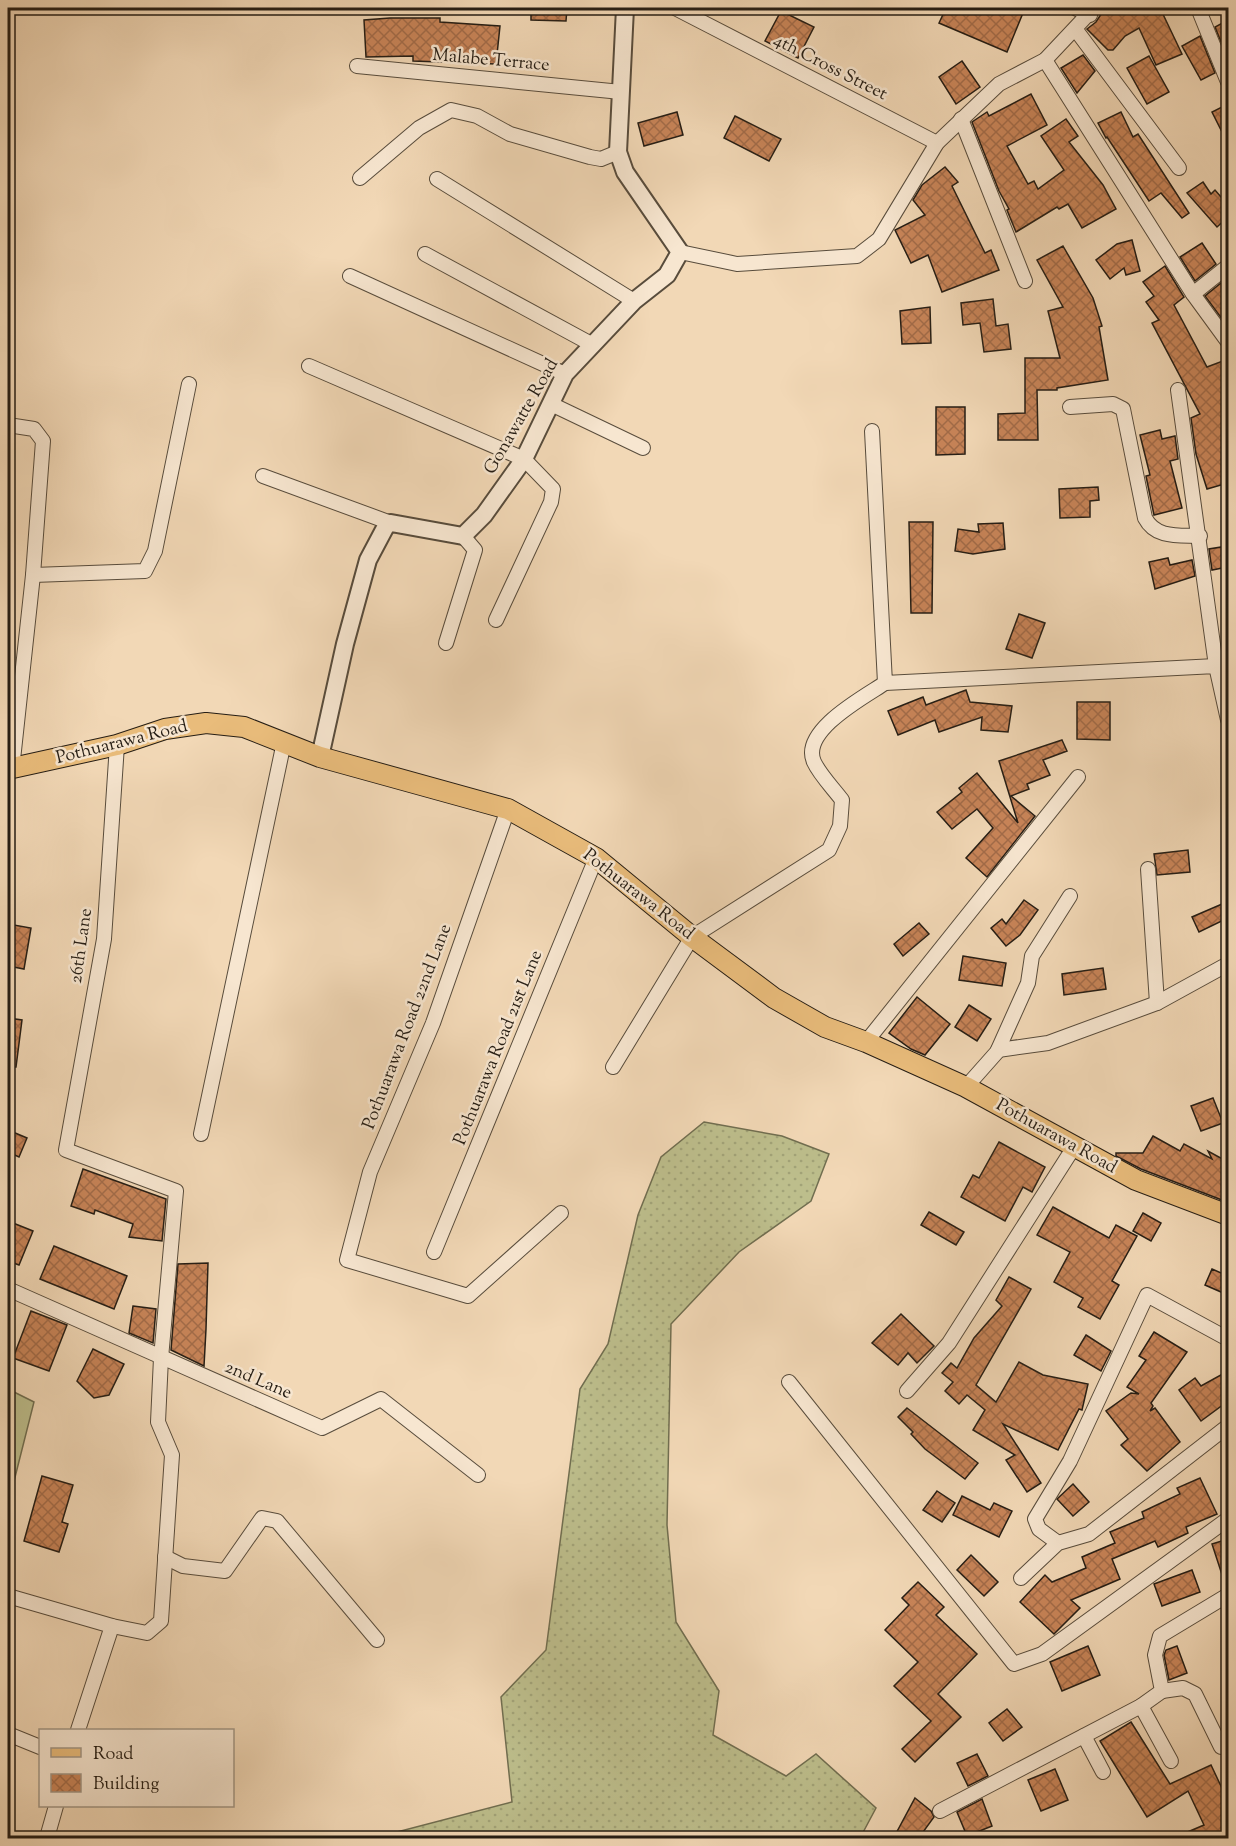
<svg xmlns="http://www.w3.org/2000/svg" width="1236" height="1846" font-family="'Sorts Mill Goudy',serif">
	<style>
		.grass { fill: url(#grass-dots); stroke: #716e50; stroke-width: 1.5 }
		.pitch { fill: #bdbe8c; stroke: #716e50; stroke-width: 1.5 }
		.building { fill: url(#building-cross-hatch); stroke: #251d14; stroke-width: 1.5 }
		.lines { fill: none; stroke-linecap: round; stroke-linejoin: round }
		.minor-casing { stroke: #584c3c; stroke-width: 16 }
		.tertiary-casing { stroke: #584c3c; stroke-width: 20 }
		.primary-casing { stroke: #251d14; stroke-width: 22 }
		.minor { stroke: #f7e6d0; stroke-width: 14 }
		.tertiary { stroke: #f7e6d0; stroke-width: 16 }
		.primary { stroke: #e9bc7b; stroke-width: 20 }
		.labels { text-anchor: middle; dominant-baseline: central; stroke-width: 5; stroke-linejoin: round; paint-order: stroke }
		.street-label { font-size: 18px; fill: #251d14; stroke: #f7e6d0 }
	</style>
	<defs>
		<pattern id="grass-dots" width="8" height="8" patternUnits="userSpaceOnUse" patternTransform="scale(1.5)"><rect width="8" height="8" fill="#bdbe8c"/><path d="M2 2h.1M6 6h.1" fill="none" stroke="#a2a378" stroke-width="1.8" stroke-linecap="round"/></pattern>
		<pattern id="building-cross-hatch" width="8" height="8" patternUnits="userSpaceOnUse" patternTransform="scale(1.5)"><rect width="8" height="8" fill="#c88458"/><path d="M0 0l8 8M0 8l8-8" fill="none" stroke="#a26b48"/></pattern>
	</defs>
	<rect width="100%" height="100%" fill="#f2d8b6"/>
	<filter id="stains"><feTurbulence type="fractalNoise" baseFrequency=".00333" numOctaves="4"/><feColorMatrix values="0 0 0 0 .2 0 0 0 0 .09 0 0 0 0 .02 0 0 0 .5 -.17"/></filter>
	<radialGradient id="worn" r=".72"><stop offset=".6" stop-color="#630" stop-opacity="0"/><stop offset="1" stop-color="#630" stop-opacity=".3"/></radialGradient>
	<path class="grass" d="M 704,1122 L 782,1136 L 829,1154 L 811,1201 L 739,1252 L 671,1324 L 667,1525 L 676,1622 L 719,1691 L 713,1735 L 786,1776 L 816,1754 L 876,1808 L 860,1838 L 374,1838 L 512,1802 L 501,1697 L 546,1650 L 580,1389 L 608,1344 L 638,1215 L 661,1157 Z"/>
	<path class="pitch" d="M 8,1389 L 34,1402 L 8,1505 Z"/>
	<g class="building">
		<path d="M 531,8 L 567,8 L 566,21 L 531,20 Z"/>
		<path d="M 946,8 L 1025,8 L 1007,52 L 939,23 Z"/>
		<path d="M 1105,8 L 1160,8 L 1182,54 L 1156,65 L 1139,28 L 1125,36 L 1113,50 L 1108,50 L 1087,29 L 1096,22 Z"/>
		<path d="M 781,11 L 814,27 L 798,58 L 765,41 Z"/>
		<path d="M 390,18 L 440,18 L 440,22 L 500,26 L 496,64 L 413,61 L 413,56 L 366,57 L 364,20 Z"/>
		<path d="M 1228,20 L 1228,59 L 1215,27 Z"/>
		<path d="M 1200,36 L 1215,73 L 1201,80 L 1182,46 Z"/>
		<path d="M 1083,55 L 1095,71 L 1077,93 L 1061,68 Z"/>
		<path d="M 1149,56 L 1169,92 L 1147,104 L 1127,68 Z"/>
		<path d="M 962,61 L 980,87 L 956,104 L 939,77 Z"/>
		<path d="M 1031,94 L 1047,125 L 1007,146 L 1028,184 L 1034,181 L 1038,189 L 1064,170 L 1041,136 L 1066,119 L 1078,136 L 1069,142 L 1103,185 L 1116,209 L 1082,228 L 1068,204 L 1059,209 L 1057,207 L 1016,232 L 1007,210 L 1009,209 L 999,191 L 972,122 L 987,112 L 989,116 Z"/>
		<path d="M 1228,104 L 1228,144 L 1212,112 Z"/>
		<path d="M 677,112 L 683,135 L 644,146 L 638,123 Z"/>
		<path d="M 1121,112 L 1133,137 L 1138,134 L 1189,213 L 1182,218 L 1161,193 L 1149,201 L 1107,137 L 1106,138 L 1098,123 Z"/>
		<path d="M 735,116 L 781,139 L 769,161 L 724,138 Z"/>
		<path d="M 945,167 L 958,182 L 952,186 L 985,253 L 991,250 L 999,270 L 942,292 L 928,255 L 911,263 L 895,230 L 925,215 L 913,200 L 922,185 Z"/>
		<path d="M 1203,182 L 1211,194 L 1215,190 L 1228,205 L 1228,217 L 1217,227 L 1187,193 Z"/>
		<path d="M 1132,240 L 1140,271 L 1126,275 L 1124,268 L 1110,279 L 1096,260 L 1117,244 Z"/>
		<path d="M 1202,243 L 1216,264 L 1195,281 L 1180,257 Z"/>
		<path d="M 1063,246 L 1093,298 L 1102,326 L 1099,327 L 1108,380 L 1057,388 L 1057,390 L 1037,390 L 1038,440 L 998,440 L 998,414 L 1025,413 L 1025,358 L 1060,358 L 1048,311 L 1063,307 L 1037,260 Z"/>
		<path d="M 1165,266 L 1184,297 L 1174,305 L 1207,367 L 1228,359 L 1228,404 L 1222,406 L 1228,421 L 1228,483 L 1207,489 L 1196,454 L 1191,418 L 1200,414 L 1152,323 L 1159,320 L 1146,302 L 1154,296 L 1143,282 Z"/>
		<path d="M 1226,279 L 1228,283 L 1228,327 L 1205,296 Z"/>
		<path d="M 993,299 L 996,326 L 1008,324 L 1011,349 L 984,352 L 980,323 L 963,325 L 961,303 Z"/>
		<path d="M 930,307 L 931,343 L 902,344 L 900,311 Z"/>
		<path d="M 936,407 L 965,407 L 965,454 L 936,455 Z"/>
		<path d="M 1160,430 L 1162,439 L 1175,436 L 1178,459 L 1170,461 L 1182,508 L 1154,515 L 1146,476 L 1150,475 L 1140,435 Z"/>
		<path d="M 1098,487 L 1099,500 L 1090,501 L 1090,517 L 1060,518 L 1059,489 Z"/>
		<path d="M 909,522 L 933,522 L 932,613 L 911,613 Z"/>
		<path d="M 1003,523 L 1005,549 L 973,554 L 955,551 L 958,529 L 979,532 L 978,524 Z"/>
		<path d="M 1228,546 L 1228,567 L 1212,570 L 1209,549 Z"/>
		<path d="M 1168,558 L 1170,565 L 1192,560 L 1195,576 L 1155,589 L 1149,562 Z"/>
		<path d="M 1019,614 L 1045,623 L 1032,658 L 1006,649 Z"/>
		<path d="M 966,690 L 970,702 L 1012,706 L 1008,732 L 981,730 L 982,717 L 939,732 L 935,720 L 898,735 L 888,711 L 923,697 L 926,705 Z"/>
		<path d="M 1077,702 L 1110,702 L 1110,740 L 1077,739 Z"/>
		<path d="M 1062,740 L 1067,751 L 1043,760 L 1050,775 L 1027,784 L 1029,789 L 1011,796 L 1035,816 L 987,877 L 966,858 L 993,828 L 977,809 L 952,829 L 937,812 L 962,792 L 959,788 L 977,773 L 1018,823 L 999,761 Z"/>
		<path d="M 1188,850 L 1190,872 L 1157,875 L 1154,854 Z"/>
		<path d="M 1024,900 L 1038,910 L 1020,935 L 1006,946 L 991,928 L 1002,919 L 1006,924 Z"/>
		<path d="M 1222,904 L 1228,918 L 1199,932 L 1192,917 Z"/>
		<path d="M 919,923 L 929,934 L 903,956 L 894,944 Z"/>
		<path d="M 8,924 L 31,928 L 24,969 L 8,966 Z"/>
		<path d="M 963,956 L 1006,963 L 1002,986 L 959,980 Z"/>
		<path d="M 1103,968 L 1106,989 L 1064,995 L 1062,974 Z"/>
		<path d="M 917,997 L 950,1024 L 925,1055 L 911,1049 L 889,1033 Z"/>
		<path d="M 969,1005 L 991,1019 L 977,1041 L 955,1027 Z"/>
		<path d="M 8,1018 L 22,1020 L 16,1067 L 8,1067 Z"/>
		<path d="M 1213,1098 L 1223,1123 L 1201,1131 L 1191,1106 Z"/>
		<path d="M 8,1130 L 27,1138 L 19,1157 L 8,1152 Z"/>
		<path d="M 1153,1136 L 1180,1151 L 1184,1144 L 1212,1159 L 1208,1151 L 1228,1162 L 1228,1199 L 1225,1193 L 1222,1200 L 1141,1169 L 1116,1156 L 1116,1153 L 1143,1153 Z"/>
		<path d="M 999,1142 L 1045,1167 L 1032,1192 L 1023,1187 L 1005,1221 L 961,1197 L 973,1175 L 979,1178 Z"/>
		<path d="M 83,1169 L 166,1199 L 162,1241 L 129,1237 L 133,1224 L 95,1210 L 94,1214 L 71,1206 Z"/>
		<path d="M 1053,1207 L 1109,1238 L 1116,1225 L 1137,1236 L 1112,1281 L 1119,1285 L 1100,1319 L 1078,1307 L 1083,1298 L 1054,1282 L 1070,1252 L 1037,1235 Z"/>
		<path d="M 929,1212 L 964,1232 L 956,1245 L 921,1225 Z"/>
		<path d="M 1143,1213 L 1161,1223 L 1151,1241 L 1133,1231 Z"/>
		<path d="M 8,1221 L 33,1231 L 19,1265 L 8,1261 Z"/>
		<path d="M 54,1246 L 127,1276 L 114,1309 L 40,1279 Z"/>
		<path d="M 208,1263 L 206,1329 L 204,1366 L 171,1350 L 178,1264 Z"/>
		<path d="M 1212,1269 L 1228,1276 L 1228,1295 L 1205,1285 Z"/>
		<path d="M 1009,1277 L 1031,1289 L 976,1385 L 996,1402 L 1019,1362 L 1043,1375 L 1088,1384 L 1082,1410 L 1079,1409 L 1058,1450 L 1003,1424 L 1041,1483 L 1027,1492 L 1006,1460 L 1015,1455 L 973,1430 L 985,1410 L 967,1395 L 959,1404 L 945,1391 L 953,1382 L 942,1373 L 951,1363 L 957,1368 L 974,1338 L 1002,1306 L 996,1300 Z"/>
		<path d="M 133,1306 L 156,1309 L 153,1343 L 129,1333 Z"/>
		<path d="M 31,1311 L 67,1325 L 49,1371 L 13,1358 Z"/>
		<path d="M 901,1314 L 934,1346 L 917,1363 L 908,1353 L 898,1365 L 872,1343 Z"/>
		<path d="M 1154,1332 L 1187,1352 L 1151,1403 L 1153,1406 L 1150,1411 L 1155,1408 L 1180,1442 L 1147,1471 L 1121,1445 L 1128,1439 L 1106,1411 L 1131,1393 L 1139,1394 L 1127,1387 L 1146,1360 L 1139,1356 Z"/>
		<path d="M 1086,1335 L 1111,1351 L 1101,1371 L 1074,1355 Z"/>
		<path d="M 93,1349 L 124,1364 L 109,1395 L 94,1398 L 77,1381 Z"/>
		<path d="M 1228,1371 L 1228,1401 L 1201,1421 L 1179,1390 L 1195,1378 L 1201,1386 Z"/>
		<path d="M 907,1408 L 978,1463 L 965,1479 L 925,1449 L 911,1434 L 913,1432 L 898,1417 Z"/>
		<path d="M 42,1476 L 73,1485 L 62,1522 L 68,1524 L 59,1552 L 24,1541 Z"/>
		<path d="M 1200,1478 L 1217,1514 L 1186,1527 L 1188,1533 L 1158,1547 L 1155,1541 L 1112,1559 L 1120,1579 L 1071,1600 L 1080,1608 L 1054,1634 L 1020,1602 L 1045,1575 L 1052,1582 L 1086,1568 L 1082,1557 L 1115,1543 L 1110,1532 L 1144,1518 L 1142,1512 L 1180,1494 L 1177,1488 Z"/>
		<path d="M 1073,1484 L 1089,1502 L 1073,1516 L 1057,1499 Z"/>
		<path d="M 937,1491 L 955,1503 L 942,1522 L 923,1510 Z"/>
		<path d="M 962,1496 L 990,1510 L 994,1503 L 1012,1511 L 999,1537 L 953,1515 Z"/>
		<path d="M 1228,1539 L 1228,1586 L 1226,1587 L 1212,1544 Z"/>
		<path d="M 971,1555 L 998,1582 L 984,1596 L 957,1570 Z"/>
		<path d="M 1192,1570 L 1200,1592 L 1162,1606 L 1154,1584 Z"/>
		<path d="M 918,1582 L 944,1607 L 936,1615 L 977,1654 L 938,1694 L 961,1717 L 915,1762 L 902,1749 L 931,1721 L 894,1686 L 918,1662 L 885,1630 L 909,1605 L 902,1598 Z"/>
		<path d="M 1088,1646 L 1100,1675 L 1062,1691 L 1050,1662 Z"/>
		<path d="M 1177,1646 L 1187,1673 L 1169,1680 L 1164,1655 L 1166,1650 Z"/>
		<path d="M 1007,1709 L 1022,1727 L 1003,1741 L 989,1723 Z"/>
		<path d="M 1131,1722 L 1170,1784 L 1211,1765 L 1228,1801 L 1228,1839 L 1171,1839 L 1204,1825 L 1188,1791 L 1147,1817 L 1100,1741 Z"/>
		<path d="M 977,1754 L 988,1776 L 968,1786 L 957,1763 Z"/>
		<path d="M 1055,1769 L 1068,1800 L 1041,1811 L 1028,1780 Z"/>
		<path d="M 915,1798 L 931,1811 L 934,1817 L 918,1839 L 893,1839 Z"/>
		<path d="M 982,1799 L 992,1826 L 967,1836 L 957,1812 Z"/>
	</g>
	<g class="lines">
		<g class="minor-casing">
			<g id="minor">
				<path d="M 675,8 L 937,143"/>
				<path d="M 1075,8 L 1090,15"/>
				<path d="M 1198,8 L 1228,82"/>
				<path d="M 1076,30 L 1179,168"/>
				<path d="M 1045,60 L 1193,294 L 1228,342"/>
				<path d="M 357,66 L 621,92"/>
				<path d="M 961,119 L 1025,281"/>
				<path d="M 360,178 L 419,128 L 451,110 L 477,116 L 510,134 L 590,157 L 601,159 L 618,152"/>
				<path d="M 437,179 L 634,301"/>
				<path d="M 680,252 L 737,264 L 857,256 L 879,239 L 937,143 L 999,84 L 1045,60 L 1094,8"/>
				<path d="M 425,254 L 593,345"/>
				<path d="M 350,276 L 565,374"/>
				<path d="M 1193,294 L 1228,266"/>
				<path d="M 309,366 L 524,459 L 553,489 L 551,502 L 496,620"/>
				<path d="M 1178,390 L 1216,666"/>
				<path d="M 551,404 L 643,448"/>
				<path d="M 1070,407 L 1113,404 L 1123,409 L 1145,518 C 1156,539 1179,535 1200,536"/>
				<path d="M 8,425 L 34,429 L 43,441 L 33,575 L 12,769"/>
				<path d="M 872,431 L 885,683 L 1216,666 L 1228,720"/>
				<path d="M 263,476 L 391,523"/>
				<path d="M 33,575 L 145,571 L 155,551 L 189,384"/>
				<path d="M 446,643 L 475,550 L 463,536"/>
				<path d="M 508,809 L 433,1023 L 370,1172 L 347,1260 L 468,1296 L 561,1213"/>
				<path d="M 1148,869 L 1157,1003"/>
				<path d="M 866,1042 L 1078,777"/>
				<path d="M 998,1050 L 1048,1043 L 1157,1003 L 1228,964"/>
				<path d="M 613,1067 L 692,937 L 829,850 L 840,826 L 842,800 C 833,788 820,775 814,762 C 800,731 864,697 885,683"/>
				<path d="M 966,1087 L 997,1052 L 1028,983 L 1032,956 L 1070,896"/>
				<path d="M 201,1134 L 284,742"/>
				<path d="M 434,1252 L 596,858"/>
				<path d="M 8,1289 L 322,1428 L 381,1399 L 478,1475"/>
				<path d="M 789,1382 L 1014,1664 L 1042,1654 L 1228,1519"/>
				<path d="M 907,1391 L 949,1343 L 1074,1147"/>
				<path d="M 1058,1543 L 1039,1529 L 1035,1519 L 1070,1461 L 1147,1295 L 1228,1339"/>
				<path d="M 165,1557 L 183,1566 L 225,1571 L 262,1518 L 277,1521 L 377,1640"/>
				<path d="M 1021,1578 L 1058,1543 L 1089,1534 L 1228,1426"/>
				<path d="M 8,1596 L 112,1626 L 147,1633 L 161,1621 L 172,1455 L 158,1422 L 161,1358 L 176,1191 L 66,1150 L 104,939 L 117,745"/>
				<path d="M 1162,1691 L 1183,1688 L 1195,1694 L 1221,1747"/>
				<path d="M 1141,1706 L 1171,1761"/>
				<path d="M 78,1730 L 112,1626"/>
				<path d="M 8,1734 L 40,1747"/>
				<path d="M 1084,1736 L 1103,1772"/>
				<path d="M 940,1811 L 1141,1706 L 1162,1691 L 1155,1655 L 1160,1636 L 1228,1595"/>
				<path d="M 48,1834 L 56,1806"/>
			</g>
		</g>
		<g class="tertiary-casing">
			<path id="tertiary" d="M 320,757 L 345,644 L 368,560 L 386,526 L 391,523 L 463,536 L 484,515 L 524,459 L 565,374 L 634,301 L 667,275 L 680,252 L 625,172 L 618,152 L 625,8"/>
		</g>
		<g class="primary-casing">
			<path id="primary" d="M 8,769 L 117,745 L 165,729 L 206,723 L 244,727 L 320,757 L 508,809 L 596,858 L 692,937 L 774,998 L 825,1027 L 866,1042 L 966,1087 L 1136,1180 L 1228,1215"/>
		</g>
		<use href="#minor" class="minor"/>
		<use href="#tertiary" class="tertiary"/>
		<use href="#primary" class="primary"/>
	</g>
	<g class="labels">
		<g class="street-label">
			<text transform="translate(491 61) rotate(5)">Malabe Terrace</text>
			<text transform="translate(830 68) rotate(27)">4th Cross Street</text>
			<text transform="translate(522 417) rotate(-60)">Gonawatte Road</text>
			<text transform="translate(122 743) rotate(-14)">Pothuarawa Road</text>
			<text transform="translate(638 895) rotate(38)">Pothuarawa Road</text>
			<text transform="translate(82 946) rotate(-82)">26th Lane</text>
			<text transform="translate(408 1027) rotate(-69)">Pothuarawa Road 22nd Lane</text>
			<text transform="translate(499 1048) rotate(-68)">Pothuarawa Road 21st Lane</text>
			<text transform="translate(1056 1137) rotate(29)">Pothuarawa Road</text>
			<text transform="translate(258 1381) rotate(23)">2nd Lane</text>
		</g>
	</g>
	<rect width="1236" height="1846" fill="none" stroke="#f2d8b6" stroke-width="30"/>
	<rect x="9" y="9" width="1218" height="1828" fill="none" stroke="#251d14" stroke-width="3"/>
	<rect x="15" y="15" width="1206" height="1816" fill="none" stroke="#251d14" stroke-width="1.5"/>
	<rect x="39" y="1729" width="195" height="78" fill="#f7e6d0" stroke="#a39685" stroke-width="1.5"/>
	<rect x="51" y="1748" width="30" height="9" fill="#e9bc7b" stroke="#a39685" stroke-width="1.5"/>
	<text x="93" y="1759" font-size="18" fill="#251d14">Road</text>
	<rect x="51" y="1774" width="30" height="18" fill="url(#building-cross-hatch)" stroke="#a39685" stroke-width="1.5"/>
	<text x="93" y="1789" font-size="18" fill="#251d14">Building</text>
	<rect width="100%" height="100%" filter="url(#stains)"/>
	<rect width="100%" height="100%" fill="url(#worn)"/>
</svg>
